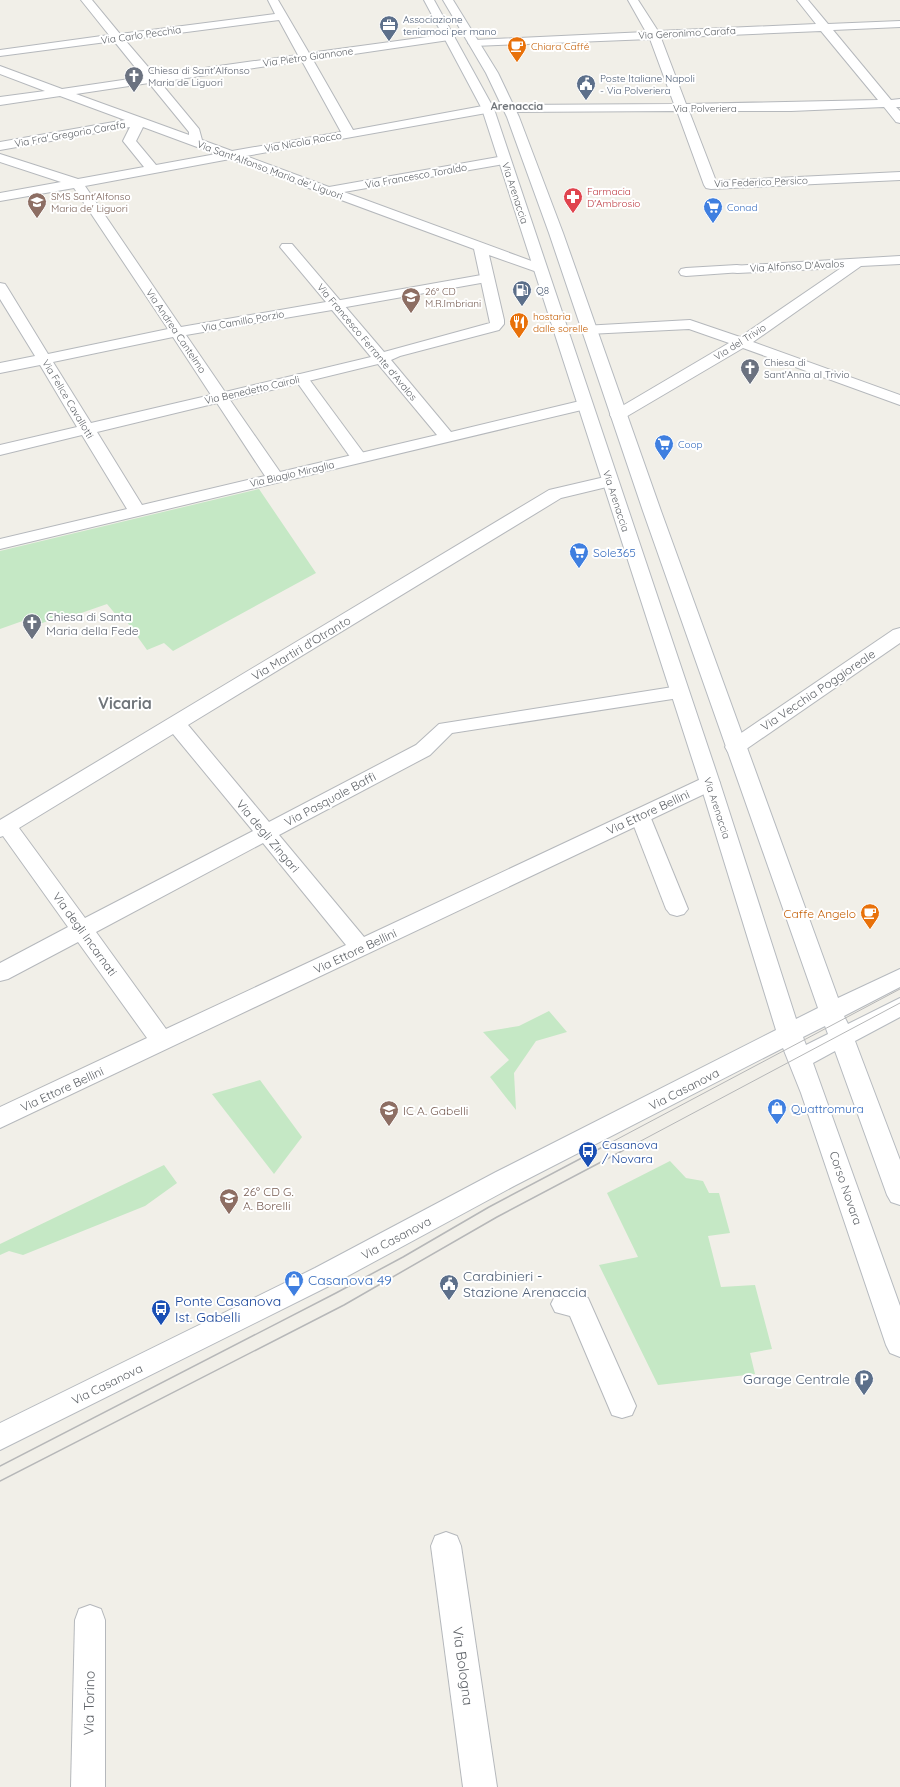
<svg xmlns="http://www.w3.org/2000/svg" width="900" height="1787" font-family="Quicksand,sans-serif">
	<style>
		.green { fill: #c5e8c5 }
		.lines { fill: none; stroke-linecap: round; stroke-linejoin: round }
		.pedestrian-casing { stroke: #b5b8bc; stroke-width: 2 }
		.minor-casing { stroke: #b5b8bc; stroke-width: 2 }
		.secondary-casing { stroke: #b6babf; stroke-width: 2 }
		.pedestrian { fill: #fff; fill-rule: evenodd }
		.minor { fill: #fff; fill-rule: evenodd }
		.secondary { fill: #fff; fill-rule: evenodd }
		.tram-far1 { stroke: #b6b7b8; stroke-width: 1 }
		.tram { stroke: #b6b7b8; stroke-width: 1.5 }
		.labels { text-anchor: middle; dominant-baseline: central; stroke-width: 4; stroke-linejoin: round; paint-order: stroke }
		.far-service-label { font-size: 10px; fill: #4e5e75; stroke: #fff; text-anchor: start }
		.far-street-label { font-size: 10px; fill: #5f6368; stroke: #fff }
		.far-food-label { font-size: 10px; fill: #c56008; stroke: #fff; text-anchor: start }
		.far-worship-label { font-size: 10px; fill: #5b616d; stroke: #fff; text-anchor: start }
		.far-health-label { font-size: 10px; fill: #be3a42; stroke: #fff; text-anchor: start }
		.far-education-label { font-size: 10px; fill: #785e54; stroke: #fff; text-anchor: start }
		.far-shop-label { font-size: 10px; fill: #366cbe; stroke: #fff; text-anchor: start }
		.far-neighbourhood-label { font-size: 11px; font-weight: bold; fill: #70757a; stroke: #fff }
		.shop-label { font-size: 12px; fill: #366cbe; stroke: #fff; text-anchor: start }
		.worship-label { font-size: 12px; fill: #5b616d; stroke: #fff; text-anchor: start }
		.street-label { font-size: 12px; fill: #5f6368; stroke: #fff }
		.food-label { font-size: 12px; fill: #c56008; stroke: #fff; text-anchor: end }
		.education-label { font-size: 12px; fill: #785e54; stroke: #fff; text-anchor: start }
		.transit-label { font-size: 12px; fill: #164399; stroke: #fff; text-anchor: start }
		.near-service-label { font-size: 14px; fill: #4e5e75; stroke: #fff; text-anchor: start }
		.near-shop-label { font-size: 14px; fill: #366cbe; stroke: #fff; text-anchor: start }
		.near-transit-label { font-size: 14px; fill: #164399; stroke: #fff; text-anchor: start }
		.near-street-label { font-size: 14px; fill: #5f6368; stroke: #fff }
		.district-label { font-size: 16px; font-weight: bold; fill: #70757a; stroke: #fff }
	</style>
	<rect width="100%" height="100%" fill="#f1efe8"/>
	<g class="green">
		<path d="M 259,489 L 316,573 L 173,651 L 164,643 L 147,650 L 122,615 L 117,616 L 107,604 L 67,618 L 64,615 L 37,625 L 31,618 L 0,629 L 0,551 Z"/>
		<path d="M 549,1011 L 567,1032 L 536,1041 L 514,1073 L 516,1110 L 490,1077 L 509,1060 L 483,1032 L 519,1026 Z"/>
		<path d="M 260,1080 L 302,1137 L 274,1174 L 212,1094 Z"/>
		<path d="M 670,1161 L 686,1178 L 703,1181 L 709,1193 L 719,1193 L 730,1233 L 708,1236 L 721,1287 L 755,1285 L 772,1349 L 750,1353 L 755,1374 L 658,1385 L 599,1265 L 638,1257 L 607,1193 Z"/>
		<path d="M 164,1165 L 177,1183 L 145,1206 L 23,1255 L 9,1251 L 0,1255 L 0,1244 Z"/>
	</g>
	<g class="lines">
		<g class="pedestrian-casing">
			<g id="pedestrian">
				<path d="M 737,265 L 742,266 L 744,269 L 742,272 L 686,276 L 681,275 L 679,272 L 681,269 L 686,268 Z"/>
				<path d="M 487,274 L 492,275 L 494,278 L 492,281 L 335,309 L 330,308 L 328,305 L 330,302 L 335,301 Z"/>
				<path d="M 301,374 L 306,375 L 365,455 L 367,458 L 365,461 L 353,461 L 294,378 L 296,375 Z"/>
				<path d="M 640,809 L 647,811 L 650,816 L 688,909 L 684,914 L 677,916 L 670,914 L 666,909 L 630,816 L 633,811 Z"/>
				<path d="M 564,1293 L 588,1298 L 636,1406 L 632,1415 L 622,1418 L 612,1415 L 570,1316 L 555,1312 L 551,1304 L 555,1296 Z"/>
			</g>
		</g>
		<g class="minor-casing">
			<g id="minor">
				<path d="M 81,0 L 92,0 L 120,34 L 275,14 L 268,0 L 278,0 L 309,53 L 449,34 L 453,35 L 455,37 L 453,39 L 449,40 L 313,60 L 353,130 L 488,105 L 492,106 L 494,109 L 492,112 L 246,156 L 329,187 L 504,156 L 509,157 L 510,160 L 504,164 L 344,192 L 545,266 L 547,269 L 545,272 L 540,273 L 489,255 L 504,320 L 504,324 L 499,330 L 400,356 L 391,360 L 451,432 L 584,400 L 590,402 L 592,405 L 590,408 L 0,549 L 0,539 L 127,509 L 82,435 L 0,455 L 0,445 L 77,427 L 40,365 L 0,373 L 0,363 L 35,356 L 0,299 L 0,283 L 5,284 L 7,287 L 48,354 L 168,329 L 74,188 L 0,201 L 0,193 L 61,182 L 0,162 L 0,154 L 78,179 L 144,167 L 123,141 L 130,127 L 0,150 L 0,142 L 125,120 L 60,96 L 0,105 L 0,97 L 45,91 L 0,74 L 0,66 L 62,89 L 143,77 L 114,41 L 0,56 L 0,50 L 109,35 ZM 279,20 L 298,55 L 155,75 L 125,40 ZM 302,61 L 341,132 L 232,151 L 202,140 L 199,129 L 160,82 ZM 149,83 L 189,132 L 189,135 L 76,94 ZM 143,127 L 216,154 L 156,165 L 136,141 ZM 230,159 L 474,249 L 490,323 L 384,352 L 292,244 L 282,244 L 280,247 L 326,302 L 181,327 L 85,186 ZM 332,310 L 371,357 L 225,392 L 186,335 ZM 173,337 L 211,395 L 91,423 L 53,362 ZM 378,364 L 437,435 L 280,472 L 230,400 ZM 217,403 L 265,476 L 142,505 L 97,432 Z"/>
				<path d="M 628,0 L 638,0 L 658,31 L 816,24 L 797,0 L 808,0 L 828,24 L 900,21 L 900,27 L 833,30 L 891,100 L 900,99 L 900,107 L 896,107 L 900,111 L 900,123 L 896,122 L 884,107 L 791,111 L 689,111 L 716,181 L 900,172 L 900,180 L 711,189 L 706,188 L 704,185 L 677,111 L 506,112 L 504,109 L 506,106 L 510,105 L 674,104 L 650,39 L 474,46 L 468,43 L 474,40 L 646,32 ZM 821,31 L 878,100 L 686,104 L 661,38 Z"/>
				<path d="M 900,256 L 900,264 L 861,266 L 753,342 L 900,395 L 900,405 L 743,348 L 624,418 L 618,420 L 612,418 L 610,415 L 612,412 L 729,343 L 689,329 L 588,334 L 583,332 L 580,329 L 583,326 L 690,320 L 740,337 L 841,268 L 737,273 L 732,272 L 730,269 L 732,266 Z"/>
				<path d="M 609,476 L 615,477 L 617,481 L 615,485 L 561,498 L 188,725 L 269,822 L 416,745 L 439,724 L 679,686 L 686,688 L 689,692 L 686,696 L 679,698 L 452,733 L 430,755 L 279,835 L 364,937 L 703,778 L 710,776 L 717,778 L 720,783 L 717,788 L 0,1128 L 0,1107 L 147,1038 L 78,942 L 8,979 L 0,981 L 0,963 L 68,927 L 3,836 L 0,837 L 0,820 L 549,490 ZM 173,734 L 253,831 L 85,918 L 19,828 ZM 263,843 L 346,945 L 166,1029 L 96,932 Z"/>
				<path d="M 900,628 L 900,643 L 742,752 L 735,753 L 728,752 L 725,747 L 728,742 L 893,630 Z"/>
				<path d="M 446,1532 L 457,1536 L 461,1546 L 497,1787 L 463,1787 L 431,1546 L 435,1536 Z"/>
				<path d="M 90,1605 L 101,1609 L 105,1620 L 105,1787 L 71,1787 L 75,1620 L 79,1609 Z"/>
			</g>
		</g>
		<g class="secondary-casing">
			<path id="secondary" d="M 424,0 L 434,0 L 494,109 L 720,783 L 796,1019 L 818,1008 L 643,511 L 549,233 L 507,117 L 486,73 L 443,0 L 453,0 L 498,73 L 519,117 L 563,233 L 661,511 L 838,998 L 900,969 L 900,987 L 844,1016 L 848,1024 L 900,998 L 900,1017 L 855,1041 L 900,1160 L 900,1205 L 891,1202 L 887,1195 L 835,1051 L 813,1063 L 900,1306 L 900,1357 L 890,1353 L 886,1345 L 801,1093 L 783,1048 L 514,1186 L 333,1284 L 0,1450 L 0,1423 L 315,1268 L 496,1172 L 776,1030 L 700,783 L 482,109 ZM 825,1026 L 828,1034 L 806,1045 L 803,1037 Z"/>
		</g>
		<use href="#pedestrian" class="pedestrian"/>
		<use href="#minor" class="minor"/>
		<use href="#secondary" class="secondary"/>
		<g class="tram-far1">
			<path d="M 610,1143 L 900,989"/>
			<path d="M 637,1143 L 900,1003"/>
		</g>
		<g class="tram">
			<path d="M 0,1466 L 336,1293 L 403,1257 L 489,1207 L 612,1142"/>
			<path d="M 0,1481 L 344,1305 L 497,1217 L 639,1142"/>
		</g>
	</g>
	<defs>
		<g id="office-pin" transform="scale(1)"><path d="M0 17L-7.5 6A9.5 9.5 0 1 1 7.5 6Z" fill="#5c6f8a" stroke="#fff"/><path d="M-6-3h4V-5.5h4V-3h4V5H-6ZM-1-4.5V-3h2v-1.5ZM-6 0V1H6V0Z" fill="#fff"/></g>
		<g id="cafe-pin" transform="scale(1)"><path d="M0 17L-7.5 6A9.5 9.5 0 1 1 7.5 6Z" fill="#e8710a" stroke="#fff"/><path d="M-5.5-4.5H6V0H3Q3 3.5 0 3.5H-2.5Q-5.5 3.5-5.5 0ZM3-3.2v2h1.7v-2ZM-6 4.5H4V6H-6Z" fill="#fff"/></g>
		<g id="church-pin" transform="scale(1)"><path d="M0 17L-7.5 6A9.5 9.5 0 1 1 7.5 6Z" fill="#6b7280" stroke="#fff"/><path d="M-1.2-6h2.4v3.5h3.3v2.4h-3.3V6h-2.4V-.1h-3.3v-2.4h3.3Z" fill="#fff"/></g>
		<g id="civic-pin" transform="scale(1)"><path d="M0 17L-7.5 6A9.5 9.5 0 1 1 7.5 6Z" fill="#5c6f8a" stroke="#fff"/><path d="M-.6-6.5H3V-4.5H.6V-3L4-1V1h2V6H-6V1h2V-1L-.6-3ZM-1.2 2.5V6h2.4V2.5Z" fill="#fff"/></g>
		<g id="pharmacy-pin" transform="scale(1)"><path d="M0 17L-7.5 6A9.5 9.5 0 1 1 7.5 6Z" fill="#e0444e" stroke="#fff"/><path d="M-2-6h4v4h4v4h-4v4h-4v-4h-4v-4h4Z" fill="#fff"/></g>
		<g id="school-pin" transform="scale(1)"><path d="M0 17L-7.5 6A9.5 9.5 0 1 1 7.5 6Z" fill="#8d6e63" stroke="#fff"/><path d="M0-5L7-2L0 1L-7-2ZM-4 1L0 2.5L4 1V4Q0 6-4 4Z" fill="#fff"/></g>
		<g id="supermarket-pin" transform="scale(1)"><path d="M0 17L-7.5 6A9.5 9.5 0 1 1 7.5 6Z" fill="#3f7fe0" stroke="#fff"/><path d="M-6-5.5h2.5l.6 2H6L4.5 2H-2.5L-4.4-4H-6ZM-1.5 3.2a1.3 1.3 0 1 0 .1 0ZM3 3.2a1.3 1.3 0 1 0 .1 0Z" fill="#fff"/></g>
		<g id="fuel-pin" transform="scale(1)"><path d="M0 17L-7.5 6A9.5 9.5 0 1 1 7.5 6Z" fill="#5c6f8a" stroke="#fff"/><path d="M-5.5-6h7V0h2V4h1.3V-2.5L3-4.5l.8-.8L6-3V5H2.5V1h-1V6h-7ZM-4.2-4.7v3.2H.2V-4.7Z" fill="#fff"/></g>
		<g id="restaurant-pin" transform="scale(1)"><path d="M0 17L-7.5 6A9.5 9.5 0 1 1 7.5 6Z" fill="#e8710a" stroke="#fff"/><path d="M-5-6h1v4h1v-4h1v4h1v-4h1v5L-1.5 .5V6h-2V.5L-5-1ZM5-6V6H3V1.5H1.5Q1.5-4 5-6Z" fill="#fff"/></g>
		<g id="shop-pin" transform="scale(1)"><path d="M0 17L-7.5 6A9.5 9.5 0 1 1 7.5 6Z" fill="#3f7fe0" stroke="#fff"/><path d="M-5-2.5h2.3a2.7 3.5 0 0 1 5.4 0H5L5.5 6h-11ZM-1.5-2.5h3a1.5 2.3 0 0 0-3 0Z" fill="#fff"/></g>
		<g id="bus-pin" transform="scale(1)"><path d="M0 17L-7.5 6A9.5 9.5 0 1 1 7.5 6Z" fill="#1a4fb4" stroke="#fff"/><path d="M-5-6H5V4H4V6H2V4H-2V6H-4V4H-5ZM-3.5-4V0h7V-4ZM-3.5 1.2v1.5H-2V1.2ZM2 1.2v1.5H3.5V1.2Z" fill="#fff"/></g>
		<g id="parking-pin" transform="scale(1)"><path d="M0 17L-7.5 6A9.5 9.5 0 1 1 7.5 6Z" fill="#5c6f8a" stroke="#fff"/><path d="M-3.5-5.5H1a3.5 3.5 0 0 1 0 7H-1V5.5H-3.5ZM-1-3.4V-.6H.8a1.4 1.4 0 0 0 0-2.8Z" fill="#fff"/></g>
	</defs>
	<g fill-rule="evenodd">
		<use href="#office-pin" x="389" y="25"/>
		<use href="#cafe-pin" x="517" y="46"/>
		<use href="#church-pin" x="134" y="76"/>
		<use href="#civic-pin" x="586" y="84"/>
		<use href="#pharmacy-pin" x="573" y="197"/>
		<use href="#school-pin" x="37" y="202"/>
		<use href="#supermarket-pin" x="713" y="207"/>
		<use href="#fuel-pin" x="522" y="290"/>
		<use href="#school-pin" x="411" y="297"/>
		<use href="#restaurant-pin" x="519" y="322"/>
		<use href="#church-pin" x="750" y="368"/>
		<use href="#supermarket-pin" x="664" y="444"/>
		<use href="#supermarket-pin" x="579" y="552"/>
		<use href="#church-pin" x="32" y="623"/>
		<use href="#cafe-pin" x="870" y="913"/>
		<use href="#shop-pin" x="777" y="1108"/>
		<use href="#school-pin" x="389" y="1110"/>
		<use href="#bus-pin" x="588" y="1151"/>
		<use href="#school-pin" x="229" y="1198"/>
		<use href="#shop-pin" x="294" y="1280"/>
		<use href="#civic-pin" x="449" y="1284"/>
		<use href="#bus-pin" x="161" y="1309"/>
		<use href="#parking-pin" x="864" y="1379"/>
	</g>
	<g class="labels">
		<g class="far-service-label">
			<text x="403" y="19">Associazione<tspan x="403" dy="12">teniamoci per mano</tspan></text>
			<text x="600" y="78">Poste Italiane Napoli<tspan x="600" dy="12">- Via Polveriera</tspan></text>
			<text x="536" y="290">Q8</text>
		</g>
		<g class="far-street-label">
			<text transform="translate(687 33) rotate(-3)">Via Geronimo Carafa</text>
			<text transform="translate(141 35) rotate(-8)">Via Carlo Pecchia</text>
			<text transform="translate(308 57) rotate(-8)">Via Pietro Giannone</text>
			<text x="705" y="108">Via Polveriera</text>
			<text transform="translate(70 134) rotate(-10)">Via Fra' Gregorio Carafa</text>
			<text transform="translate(303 142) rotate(-10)">Via Nicola Rocco</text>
			<text transform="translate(270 170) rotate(20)">Via Sant'Alfonso Maria de' Liguori</text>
			<text transform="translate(416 176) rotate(-10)">Via Francesco Toraldo</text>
			<text transform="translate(761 182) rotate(-2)">Via Federico Persico</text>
			<text transform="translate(515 193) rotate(72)">Via Arenaccia</text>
			<text transform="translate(797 266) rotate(-3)">Via Alfonso D'Avalos</text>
			<text transform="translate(243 321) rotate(-10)">Via Camillo Porzio</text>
			<text transform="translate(176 331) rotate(56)">Via Andrea Cantelmo</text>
			<text transform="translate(367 342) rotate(50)">Via Francesco Ferrante d'Avalos</text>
			<text transform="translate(740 342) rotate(-32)">Via del Trivio</text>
			<text transform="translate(252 390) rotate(-13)">Via Benedetto Cairoli</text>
			<text transform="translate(68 399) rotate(59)">Via Felice Cavallotti</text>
			<text transform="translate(292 474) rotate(-13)">Via Biagio Miraglia</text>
			<text transform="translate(616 501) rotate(72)">Via Arenaccia</text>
			<text transform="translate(717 808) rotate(72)">Via Arenaccia</text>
		</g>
		<g class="far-food-label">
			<text x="531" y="46">Chiara Caffé</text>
			<text x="533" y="316">hostaria<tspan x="533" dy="12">dalle sorelle</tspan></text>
		</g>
		<g class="far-worship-label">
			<text x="148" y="70">Chiesa di Sant'Alfonso<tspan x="148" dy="12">Maria de Liguori</tspan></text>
			<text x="764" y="362">Chiesa di<tspan x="764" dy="12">Sant'Anna al Trivio</tspan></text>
		</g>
		<g class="far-health-label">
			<text x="587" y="191">Farmacia<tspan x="587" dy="12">D'Ambrosio</tspan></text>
		</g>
		<g class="far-education-label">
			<text x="51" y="196">SMS Sant'Alfonso<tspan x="51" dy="12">Maria de' Liguori</tspan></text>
			<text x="425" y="291">26° CD<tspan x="425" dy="12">M.R.Imbriani</tspan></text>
		</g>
		<g class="far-shop-label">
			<text x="727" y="207">Conad</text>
			<text x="678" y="444">Coop</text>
		</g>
		<g class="far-neighbourhood-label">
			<text x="517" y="106">Arenaccia</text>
		</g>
		<g class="shop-label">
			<text x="593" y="552">Sole365</text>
			<text x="791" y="1108">Quattromura</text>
		</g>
		<g class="worship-label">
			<text x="46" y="616">Chiesa di Santa<tspan x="46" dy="14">Maria della Fede</tspan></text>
		</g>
		<g class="street-label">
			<text transform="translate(301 648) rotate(-31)">Via Martiri d'Otranto</text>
			<text transform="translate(818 690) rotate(-34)">Via Vecchia Poggioreale</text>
			<text transform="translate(330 799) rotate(-28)">Via Pasquale Baffi</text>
			<text transform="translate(648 812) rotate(-25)">Via Ettore Bellini</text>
			<text transform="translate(268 836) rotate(50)">Via degli Zingari</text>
			<text transform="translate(85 934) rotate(54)">Via degli Incarnati</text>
			<text transform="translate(355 951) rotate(-25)">Via Ettore Bellini</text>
			<text transform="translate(62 1089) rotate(-25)">Via Ettore Bellini</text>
			<text transform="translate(684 1089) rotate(-27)">Via Casanova</text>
			<text transform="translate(846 1188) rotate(71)">Corso Novara</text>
			<text transform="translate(396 1238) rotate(-28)">Via Casanova</text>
			<text transform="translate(107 1384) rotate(-26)">Via Casanova</text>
		</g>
		<g class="food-label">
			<text x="856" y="913">Caffe Angelo</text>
		</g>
		<g class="education-label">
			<text x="403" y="1110">IC A. Gabelli</text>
			<text x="243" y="1191">26° CD G.<tspan x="243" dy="14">A. Borelli</tspan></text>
		</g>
		<g class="transit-label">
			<text x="602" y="1144">Casanova<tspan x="602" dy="14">/ Novara</tspan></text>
		</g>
		<g class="near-service-label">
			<text x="463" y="1276">Carabinieri -<tspan x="463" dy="16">Stazione Arenaccia</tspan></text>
			<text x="850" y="1379" text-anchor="end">Garage Centrale</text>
		</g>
		<g class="near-shop-label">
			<text x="308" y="1280">Casanova 49</text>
		</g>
		<g class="near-transit-label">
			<text x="175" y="1301">Ponte Casanova<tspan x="175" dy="16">Ist. Gabelli</tspan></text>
		</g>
		<g class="near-street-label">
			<text transform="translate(463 1666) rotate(82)">Via Bologna</text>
			<text transform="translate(89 1703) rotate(-89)">Via Torino</text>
		</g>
		<g class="district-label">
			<text x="125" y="703">Vicaria</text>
		</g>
	</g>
</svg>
